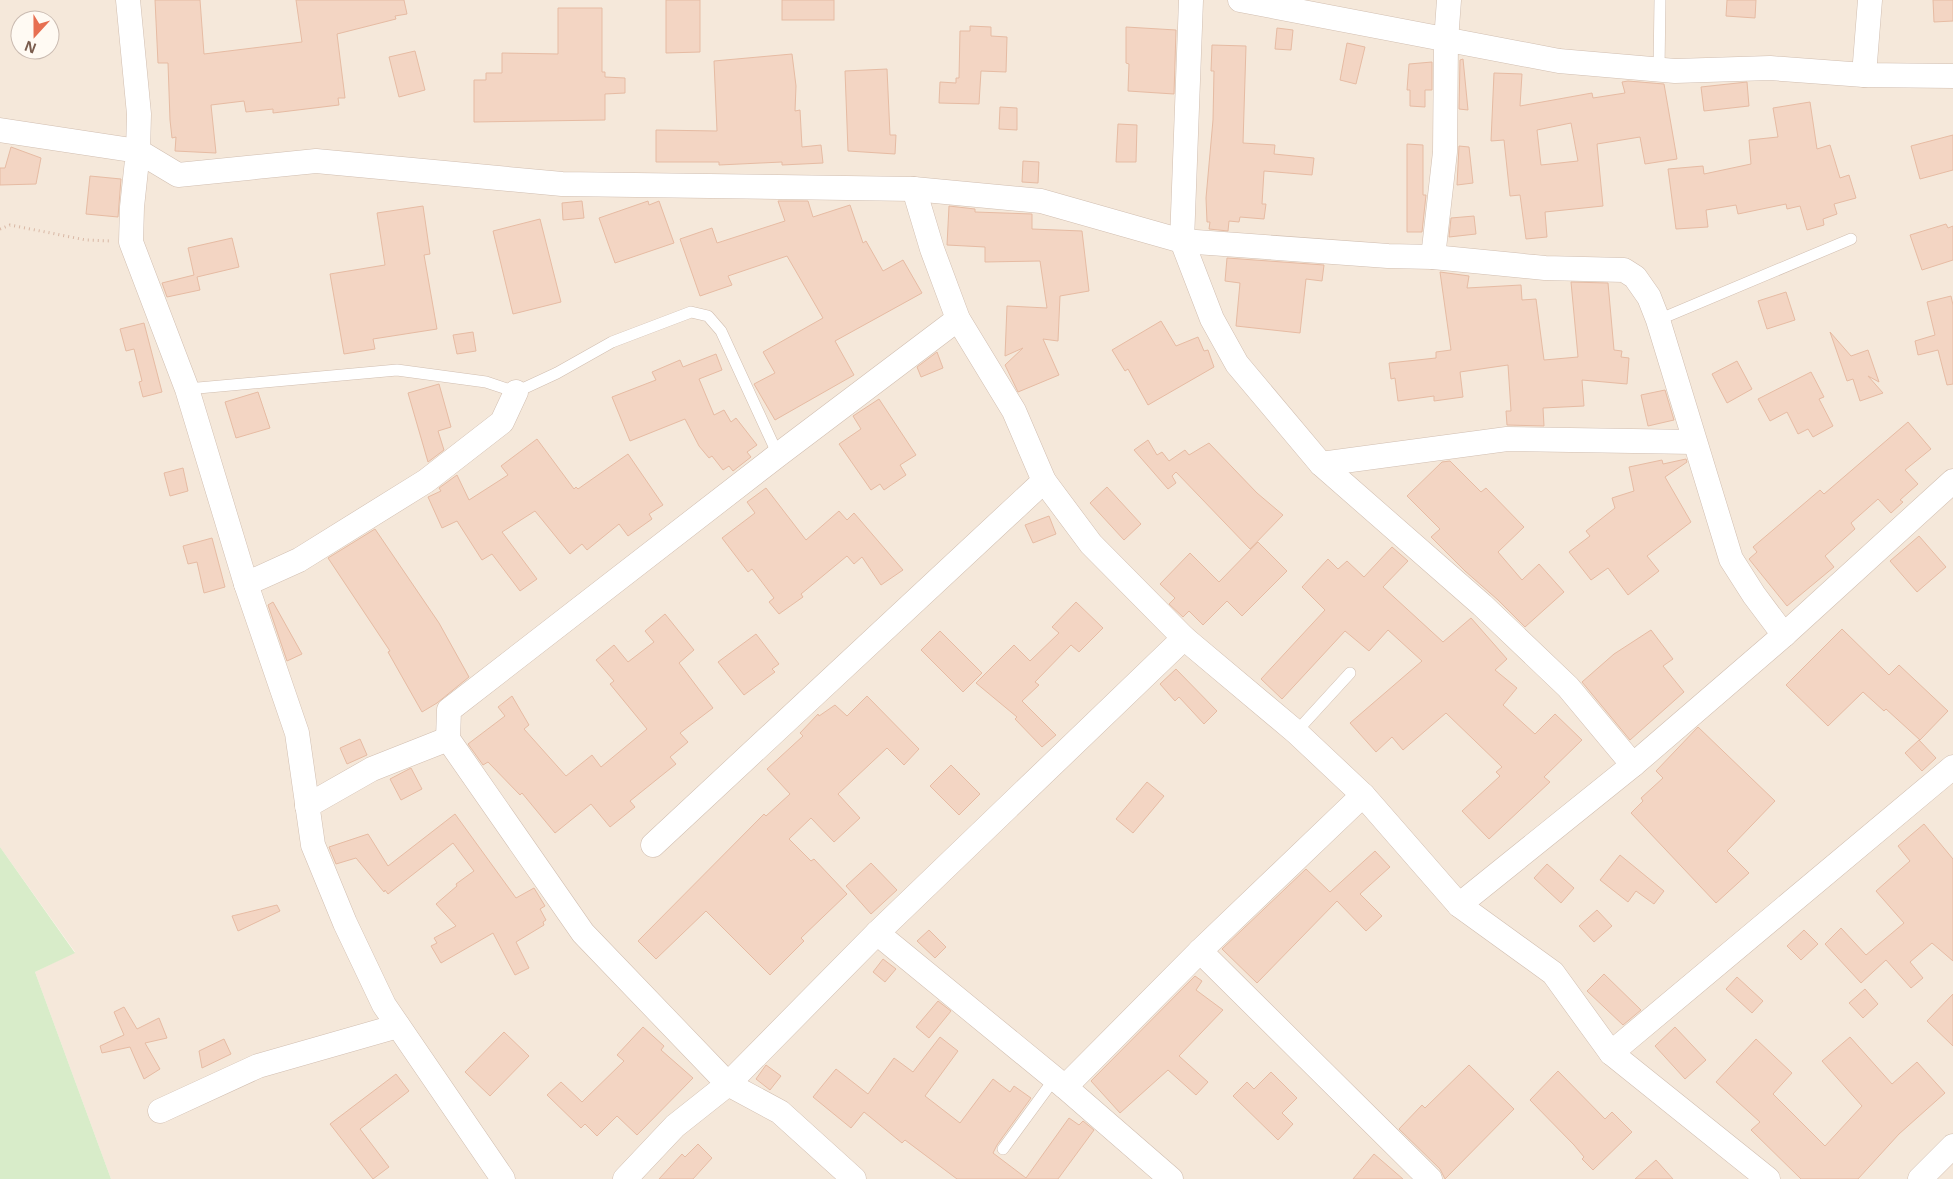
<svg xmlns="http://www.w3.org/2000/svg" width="1953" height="1179" font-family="'Noto Sans',sans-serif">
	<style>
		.residential { fill: #f5e8da; fill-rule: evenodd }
		.green { fill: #d8ecc9 }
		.building { fill: #f3d5c3; stroke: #e6bba3; fill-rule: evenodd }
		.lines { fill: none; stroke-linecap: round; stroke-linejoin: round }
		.lane-casing { stroke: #d1beb0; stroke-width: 12 }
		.street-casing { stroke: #d1beb0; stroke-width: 25 }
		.path { stroke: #d9b8a5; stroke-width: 3; stroke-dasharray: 1 4; stroke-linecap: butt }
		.lane { stroke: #fff; stroke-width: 11 }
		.street { stroke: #fff; stroke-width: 24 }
	</style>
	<rect width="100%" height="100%" fill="#fdf6ec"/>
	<path class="residential" d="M 0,0 L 1953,0 L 1953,1179 L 111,1179 L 35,972 L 75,952 L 0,847 ZM 20,20 L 50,20 L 50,50 L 20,50 Z"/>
	<path class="green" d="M 0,847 L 75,953 L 35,972 L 111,1179 L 0,1179 Z"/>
	<g class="building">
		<path d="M 155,0 L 200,0 L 204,54 L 302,42 L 296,0 L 404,0 L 407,14 L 395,16 L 396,19 L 337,34 L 345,98 L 338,98 L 339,105 L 273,113 L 273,109 L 246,112 L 244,101 L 211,105 L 216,153 L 175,151 L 176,137 L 172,138 L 170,120 L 168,63 L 158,63 Z"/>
		<path d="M 666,0 L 700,0 L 700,52 L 666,53 Z"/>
		<rect x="782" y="0" width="52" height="20"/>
		<path d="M 1727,0 L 1756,0 L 1755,18 L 1726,16 Z"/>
		<path d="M 1933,0 L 1953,0 L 1953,21 L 1934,22 Z"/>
		<path d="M 558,8 L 602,8 L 602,72 L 605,72 L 605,77 L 625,78 L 625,93 L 605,94 L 605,120 L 474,122 L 474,80 L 486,80 L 486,73 L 502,73 L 502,53 L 558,54 Z"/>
		<path d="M 970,26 L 991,27 L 991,36 L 1007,37 L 1006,72 L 981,71 L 979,104 L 939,103 L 940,82 L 956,83 L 956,78 L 959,78 L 960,31 L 970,31 Z"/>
		<path d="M 1126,27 L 1176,30 L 1174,94 L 1128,91 L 1129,64 L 1126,63 Z"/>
		<path d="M 1277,28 L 1293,30 L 1291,50 L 1275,49 Z"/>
		<path d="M 1347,43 L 1365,47 L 1356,84 L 1340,80 Z"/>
		<path d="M 1212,45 L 1246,46 L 1243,143 L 1275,145 L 1274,154 L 1314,158 L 1312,175 L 1264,171 L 1262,204 L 1266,204 L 1264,219 L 1240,217 L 1239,222 L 1229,221 L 1228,231 L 1209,229 L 1210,222 L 1207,222 L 1206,198 L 1213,120 L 1214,71 L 1211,71 Z"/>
		<path d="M 415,51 L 425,90 L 399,97 L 389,57 Z"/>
		<path d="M 792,54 L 796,86 L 795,111 L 800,110 L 802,147 L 821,145 L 823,163 L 782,165 L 782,162 L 719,165 L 719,162 L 656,162 L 656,130 L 717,131 L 714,61 Z"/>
		<path d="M 1463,59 L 1468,110 L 1459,109 L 1460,60 Z"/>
		<path d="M 1432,62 L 1432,90 L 1425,90 L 1425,107 L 1410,106 L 1410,90 L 1407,90 L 1409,64 Z"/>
		<path d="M 887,69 L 890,135 L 896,135 L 895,154 L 848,151 L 845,71 Z"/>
		<path d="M 1494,73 L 1522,74 L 1520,106 L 1592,93 L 1593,98 L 1625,93 L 1622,82 L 1628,81 L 1664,84 L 1677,159 L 1645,164 L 1640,137 L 1597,144 L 1603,206 L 1545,212 L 1547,237 L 1526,239 L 1520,195 L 1510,196 L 1504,140 L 1491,141 ZM 1571,123 L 1578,161 L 1541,165 L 1537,130 Z"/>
		<path d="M 1747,82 L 1749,106 L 1704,111 L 1701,87 Z"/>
		<path d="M 1810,102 L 1817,149 L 1830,145 L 1840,178 L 1849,175 L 1856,198 L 1834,204 L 1837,214 L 1823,219 L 1824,225 L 1807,230 L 1800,206 L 1787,209 L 1786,204 L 1738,214 L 1736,205 L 1706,210 L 1708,227 L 1676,229 L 1668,169 L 1703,166 L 1704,174 L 1751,164 L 1749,140 L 1778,137 L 1773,108 Z"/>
		<path d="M 1000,107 L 1017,108 L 1017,130 L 999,129 Z"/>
		<path d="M 1118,124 L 1137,125 L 1136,162 L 1116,162 Z"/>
		<path d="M 1953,135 L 1953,170 L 1920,179 L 1911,146 Z"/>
		<path d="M 1407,144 L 1423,145 L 1423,195 L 1426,195 L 1422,232 L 1407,232 Z"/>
		<path d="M 1459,146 L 1469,147 L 1473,183 L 1457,185 Z"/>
		<path d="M 11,147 L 41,158 L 36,184 L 0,185 L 0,168 L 5,168 Z"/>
		<path d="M 1023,161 L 1039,162 L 1038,183 L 1022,182 Z"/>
		<path d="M 90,176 L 121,179 L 118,217 L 86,214 Z"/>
		<path d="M 582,201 L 584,218 L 563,220 L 562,203 Z"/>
		<path d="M 648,201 L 649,205 L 659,201 L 674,243 L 615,263 L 599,218 Z"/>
		<path d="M 778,201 L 808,201 L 813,217 L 850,205 L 863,243 L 866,241 L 883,271 L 903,260 L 922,293 L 835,341 L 854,375 L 775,420 L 754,384 L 775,373 L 763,352 L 823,318 L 787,256 L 728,276 L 732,285 L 700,296 L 680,239 L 712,228 L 717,243 L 785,221 Z"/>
		<path d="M 423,206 L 430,254 L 424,255 L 437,329 L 373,339 L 375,349 L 344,354 L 330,274 L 385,265 L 377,213 Z"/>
		<path d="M 949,206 L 975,209 L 975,212 L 1032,214 L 1032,229 L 1082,231 L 1089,291 L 1060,296 L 1058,341 L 1043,339 L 1059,375 L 1018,392 L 1005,365 L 1023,348 L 1005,356 L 1007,306 L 1047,308 L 1040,261 L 985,262 L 985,247 L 947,245 Z"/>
		<path d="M 1474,216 L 1476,234 L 1449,237 L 1451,218 Z"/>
		<path d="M 540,219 L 561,302 L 513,314 L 493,231 Z"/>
		<path d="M 1946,224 L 1948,228 L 1953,226 L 1953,260 L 1922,270 L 1910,235 Z"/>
		<path d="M 232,238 L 239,267 L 197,277 L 200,290 L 167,297 L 162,283 L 194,275 L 188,248 Z"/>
		<path d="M 1227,258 L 1324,265 L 1322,281 L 1306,279 L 1300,333 L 1236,326 L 1240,283 L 1225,281 Z"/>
		<path d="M 1440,272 L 1469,276 L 1467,288 L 1521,285 L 1522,300 L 1536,299 L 1544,360 L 1578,357 L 1571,282 L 1608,283 L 1614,350 L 1622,351 L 1621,357 L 1629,358 L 1627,384 L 1582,380 L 1584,406 L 1543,408 L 1544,426 L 1507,425 L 1506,411 L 1511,411 L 1508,365 L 1460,372 L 1463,397 L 1434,401 L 1434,396 L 1398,401 L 1395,378 L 1391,379 L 1389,363 L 1436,358 L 1436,352 L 1451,350 Z"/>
		<path d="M 1786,292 L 1795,320 L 1767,329 L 1758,301 Z"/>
		<path d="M 1951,296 L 1953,305 L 1953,384 L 1947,385 L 1938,350 L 1918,355 L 1915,341 L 1935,335 L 1927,302 Z"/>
		<path d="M 1161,321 L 1176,346 L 1198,337 L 1204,351 L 1208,350 L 1214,367 L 1148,405 L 1128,369 L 1125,371 L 1112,350 Z"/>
		<path d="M 144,323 L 162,392 L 143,397 L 139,382 L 142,381 L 134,349 L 126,351 L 120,329 Z"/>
		<path d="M 473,332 L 476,351 L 457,354 L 453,335 Z"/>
		<path d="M 1830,332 L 1851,356 L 1868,350 L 1879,382 L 1868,376 L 1883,393 L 1860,401 L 1853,379 L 1847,381 Z"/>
		<path d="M 937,352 L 943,368 L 921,377 L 917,367 Z"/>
		<path d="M 716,354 L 722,370 L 699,379 L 714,415 L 724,410 L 731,422 L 736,418 L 757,445 L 747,452 L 751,457 L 733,471 L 729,466 L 723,470 L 712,456 L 709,458 L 699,446 L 685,419 L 630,441 L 612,397 L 656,380 L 652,372 L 680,360 L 683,367 Z"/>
		<path d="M 1737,361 L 1752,389 L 1727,403 L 1712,374 Z"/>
		<path d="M 1811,372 L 1824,397 L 1819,399 L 1833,426 L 1813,437 L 1808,429 L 1798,434 L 1787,412 L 1770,421 L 1758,399 Z"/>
		<path d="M 439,384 L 451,427 L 438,431 L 444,450 L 428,462 L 408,393 Z"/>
		<path d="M 1665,390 L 1674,420 L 1648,426 L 1641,395 Z"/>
		<path d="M 258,392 L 270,428 L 236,438 L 225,402 Z"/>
		<path d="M 879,399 L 916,455 L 900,465 L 906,475 L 884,490 L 880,484 L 871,490 L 839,444 L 861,429 L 853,416 Z"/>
		<path d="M 1908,422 L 1931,449 L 1905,470 L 1918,484 L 1900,500 L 1903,502 L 1891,513 L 1878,499 L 1851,523 L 1855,529 L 1825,556 L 1834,567 L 1787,606 L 1749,559 L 1757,552 L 1753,547 L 1820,490 L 1824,494 Z"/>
		<path d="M 537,439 L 574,489 L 576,487 L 578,489 L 628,454 L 663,505 L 649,514 L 652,519 L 628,536 L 619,524 L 587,550 L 582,544 L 570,554 L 535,511 L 502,532 L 537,579 L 520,591 L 492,554 L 482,560 L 457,521 L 442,528 L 428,497 L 441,491 L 439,488 L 457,475 L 469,500 L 508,475 L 501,466 Z"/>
		<path d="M 1148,440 L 1157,455 L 1162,452 L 1169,461 L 1185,450 L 1189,455 L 1209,443 L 1257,493 L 1283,515 L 1250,549 L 1176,472 L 1172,476 L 1176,483 L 1168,489 L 1134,450 Z"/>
		<path d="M 1686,459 L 1687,462 L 1665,477 L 1691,522 L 1647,556 L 1659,571 L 1628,595 L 1608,568 L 1591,580 L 1569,552 L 1590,536 L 1586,531 L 1615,508 L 1612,498 L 1634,491 L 1629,467 L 1662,460 L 1663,464 Z"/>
		<path d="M 1450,461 L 1481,492 L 1486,488 L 1524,527 L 1498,552 L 1522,580 L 1539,564 L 1564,592 L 1525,627 L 1498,600 L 1465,571 L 1431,537 L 1440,529 L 1407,496 L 1442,462 Z"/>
		<path d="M 183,468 L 188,491 L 170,496 L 164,473 Z"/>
		<path d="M 1107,487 L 1141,524 L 1124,540 L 1090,503 Z"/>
		<path d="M 766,488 L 806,540 L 839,511 L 847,520 L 854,513 L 903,570 L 881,585 L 862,557 L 854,564 L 847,556 L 801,594 L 803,597 L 779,614 L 769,602 L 774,598 L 752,569 L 748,572 L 722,538 L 755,513 L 747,502 Z"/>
		<path d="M 1049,516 L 1056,534 L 1033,543 L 1025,525 Z"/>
		<path d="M 375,529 L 439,623 L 469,677 L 437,703 L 422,712 L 388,652 L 390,651 L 328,558 Z"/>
		<path d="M 1919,536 L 1946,567 L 1917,592 L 1890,561 Z"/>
		<path d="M 212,538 L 225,587 L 204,593 L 197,562 L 188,564 L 183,546 Z"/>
		<path d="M 1258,542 L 1287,571 L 1242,616 L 1227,601 L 1203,625 L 1189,611 L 1183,617 L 1169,604 L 1175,598 L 1160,584 L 1190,553 L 1219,582 Z"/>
		<path d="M 1392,547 L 1408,561 L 1383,587 L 1443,642 L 1471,618 L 1507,659 L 1495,670 L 1517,688 L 1503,705 L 1535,734 L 1555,714 L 1582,740 L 1544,777 L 1550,782 L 1489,839 L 1462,811 L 1500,776 L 1496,772 L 1502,767 L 1446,713 L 1403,750 L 1392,737 L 1376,752 L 1350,723 L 1422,661 L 1388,630 L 1369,651 L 1345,631 L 1282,699 L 1261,679 L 1325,610 L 1302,587 L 1328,559 L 1338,569 L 1347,561 L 1364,577 Z"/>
		<path d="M 273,602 L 302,654 L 287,661 L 268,605 Z"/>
		<path d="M 1076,602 L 1103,628 L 1079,652 L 1071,645 L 1035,682 L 1039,685 L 1022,701 L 1056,735 L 1042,747 L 1015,719 L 1017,717 L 976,683 L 1014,645 L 1030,661 L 1059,633 L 1052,627 Z"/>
		<path d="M 665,614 L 694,650 L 679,663 L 713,708 L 680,733 L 688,742 L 670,757 L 676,764 L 630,801 L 635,807 L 610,827 L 591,804 L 555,833 L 522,793 L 520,795 L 488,762 L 483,765 L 468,744 L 505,716 L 498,707 L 512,696 L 529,725 L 524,729 L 566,776 L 592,755 L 601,767 L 647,729 L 610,684 L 614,681 L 596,660 L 614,645 L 628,662 L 654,642 L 645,631 Z"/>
		<path d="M 1842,629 L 1889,675 L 1899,665 L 1948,711 L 1920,740 L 1886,709 L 1884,711 L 1863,692 L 1828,726 L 1786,685 Z"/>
		<path d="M 1651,630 L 1673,659 L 1663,666 L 1684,692 L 1630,740 L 1582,682 L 1614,654 Z"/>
		<path d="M 940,631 L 982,673 L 963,692 L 921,650 Z"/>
		<path d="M 756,634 L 779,664 L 772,669 L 775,672 L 744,695 L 718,662 Z"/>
		<path d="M 1176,669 L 1217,711 L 1204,724 L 1179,697 L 1175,701 L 1160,684 Z"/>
		<path d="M 867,696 L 919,749 L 904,765 L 887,748 L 838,794 L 860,818 L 834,842 L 811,818 L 789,839 L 811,861 L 814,859 L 847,894 L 801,938 L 804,941 L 770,975 L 706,911 L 656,959 L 638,941 L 764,814 L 766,816 L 790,794 L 767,769 L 803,736 L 800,733 L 818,714 L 819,716 L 835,705 L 847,716 Z"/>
		<path d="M 1698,727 L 1775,801 L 1727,851 L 1749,873 L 1716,903 L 1631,813 L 1643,801 L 1641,798 L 1663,778 L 1656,771 Z"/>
		<path d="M 360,739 L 367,755 L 347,764 L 340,748 Z"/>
		<path d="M 1919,740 L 1936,758 L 1922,771 L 1905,753 Z"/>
		<path d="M 951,765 L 980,794 L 959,815 L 930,786 Z"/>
		<path d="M 411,768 L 422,789 L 401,800 L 390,779 Z"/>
		<path d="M 1147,782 L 1164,796 L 1133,833 L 1116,819 Z"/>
		<path d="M 455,814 L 516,898 L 534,888 L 545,906 L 540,909 L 546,920 L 543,922 L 544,925 L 516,942 L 529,968 L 515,975 L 493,933 L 441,963 L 431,946 L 437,943 L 434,938 L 456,926 L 436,904 L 457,886 L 456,884 L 474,871 L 453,843 L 388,894 L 385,890 L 384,892 L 356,858 L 336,864 L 329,847 L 368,834 L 388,866 Z"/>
		<path d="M 1924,824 L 1953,859 L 1953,961 L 1932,943 L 1910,962 L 1923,978 L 1911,988 L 1886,960 L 1861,983 L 1825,944 L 1841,928 L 1866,955 L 1904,923 L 1876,891 L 1910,861 L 1898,846 Z"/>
		<path d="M 1375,851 L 1390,867 L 1360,894 L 1382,916 L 1366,931 L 1337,901 L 1257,983 L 1222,949 L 1306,869 L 1330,892 Z"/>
		<path d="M 1620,855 L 1664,891 L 1654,904 L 1636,891 L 1628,902 L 1600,880 Z"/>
		<path d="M 871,863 L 897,890 L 871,914 L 846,886 Z"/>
		<path d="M 1547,864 L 1574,888 L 1561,903 L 1534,878 Z"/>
		<path d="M 277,905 L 280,911 L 238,931 L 232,916 Z"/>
		<path d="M 1597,910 L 1612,926 L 1594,942 L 1579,926 Z"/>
		<path d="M 929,930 L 946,947 L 935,958 L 917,941 Z"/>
		<path d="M 1804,930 L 1818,944 L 1801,960 L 1787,946 Z"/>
		<path d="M 883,959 L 896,969 L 885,982 L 873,972 Z"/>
		<path d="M 1604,974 L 1641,1010 L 1623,1025 L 1587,991 Z"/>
		<path d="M 1195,976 L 1202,981 L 1196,990 L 1223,1010 L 1179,1056 L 1208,1082 L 1196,1095 L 1168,1070 L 1120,1113 L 1091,1081 Z"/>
		<path d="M 1737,977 L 1763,1001 L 1752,1013 L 1726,989 Z"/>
		<path d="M 1865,989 L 1878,1004 L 1863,1018 L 1849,1003 Z"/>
		<path d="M 1953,994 L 1953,1046 L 1927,1021 Z"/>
		<path d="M 938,1001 L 951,1011 L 929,1038 L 916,1027 Z"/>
		<path d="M 124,1007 L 137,1029 L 159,1018 L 167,1038 L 145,1043 L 160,1069 L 144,1079 L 130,1047 L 102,1053 L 100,1046 L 124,1035 L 114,1012 Z"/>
		<path d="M 643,1027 L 664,1046 L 661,1050 L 693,1078 L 637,1135 L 617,1116 L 597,1136 L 585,1124 L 581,1128 L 547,1095 L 561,1082 L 582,1102 L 624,1061 L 617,1055 Z"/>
		<path d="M 1675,1027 L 1706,1060 L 1685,1079 L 1655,1046 Z"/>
		<path d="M 504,1032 L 529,1056 L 490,1096 L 465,1072 Z"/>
		<path d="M 940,1037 L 958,1051 L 925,1096 L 960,1123 L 993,1079 L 1010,1092 L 1014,1086 L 1031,1098 L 997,1145 L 993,1153 L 1026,1178 L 1069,1118 L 1079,1125 L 1083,1121 L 1094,1130 L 1058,1179 L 957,1179 L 905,1140 L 902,1143 L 864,1112 L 851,1128 L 813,1097 L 836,1069 L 868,1094 L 894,1058 L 913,1072 Z"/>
		<path d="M 1850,1037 L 1892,1084 L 1917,1062 L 1945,1093 L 1899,1134 L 1858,1179 L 1801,1179 L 1751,1130 L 1760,1122 L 1716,1082 L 1756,1039 L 1792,1073 L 1773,1094 L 1825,1146 L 1862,1106 L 1822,1061 Z"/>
		<path d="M 224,1039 L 231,1054 L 202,1068 L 199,1051 Z"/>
		<path d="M 766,1065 L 781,1076 L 770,1090 L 756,1079 Z"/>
		<path d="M 1469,1065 L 1514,1109 L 1445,1179 L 1440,1169 L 1399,1129 L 1422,1105 L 1425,1108 Z"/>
		<path d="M 1558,1071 L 1605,1119 L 1612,1112 L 1632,1132 L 1593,1170 L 1582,1159 L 1584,1157 L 1574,1145 L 1530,1100 Z"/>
		<path d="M 1271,1072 L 1297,1098 L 1282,1113 L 1293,1124 L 1278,1140 L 1233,1096 L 1247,1082 L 1254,1089 Z"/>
		<path d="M 396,1074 L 409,1091 L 360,1129 L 389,1167 L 373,1179 L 330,1124 Z"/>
		<path d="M 698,1144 L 712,1158 L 693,1179 L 659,1179 L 682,1154 L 685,1157 Z"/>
		<path d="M 1374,1154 L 1403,1179 L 1353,1179 Z"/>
		<path d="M 1656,1160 L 1673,1179 L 1635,1179 Z"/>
	</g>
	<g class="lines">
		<g class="lane-casing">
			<g id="lane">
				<path d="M 1659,69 L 1660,0"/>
				<path d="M 1658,320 L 1851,239"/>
				<path d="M 187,389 L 397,370 L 486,382 L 516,392 L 557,373 L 612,342 L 691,312 L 708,316 L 721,331 L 778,455"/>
				<path d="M 1296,732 L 1350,673"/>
				<path d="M 1003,1149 L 1055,1078"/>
			</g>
		</g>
		<g class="street-casing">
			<g id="street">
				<path d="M 128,0 L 139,114 L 138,151 L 178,175 L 316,161 L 562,184 L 914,189 L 1041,201 L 1182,241 L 1388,256 L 1433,257 L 1545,268 L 1624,270 L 1635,277 L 1649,297 L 1658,320 L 1731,559 L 1754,595 L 1784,635 L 1953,481"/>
				<path d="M 1191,0 L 1182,241 L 1212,319 L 1237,364 L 1321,464 L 1482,605 L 1568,687 L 1633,765 L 1459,905"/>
				<path d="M 1240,0 L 1559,61 L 1675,71 L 1770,68 L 1864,75 L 1953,76"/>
				<path d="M 1864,75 L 1870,0"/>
				<path d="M 0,130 L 138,151 L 132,207 L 131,242 L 187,389 L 246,584 L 297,733 L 313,845 L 345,923 L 384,1005 L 503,1179"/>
				<path d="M 914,189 L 932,249 L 958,319 L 1014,411 L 1044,481 L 1091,544 L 1184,638 L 1296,732 L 1363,795 L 1459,905 L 1553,973 L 1611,1053 L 1768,1179"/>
				<path d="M 1433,257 L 1445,152 L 1446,41 L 1449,0"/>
				<path d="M 1321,464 L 1507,439 L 1694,442"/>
				<path d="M 246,584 L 299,560 L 426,481 L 502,422 L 516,392"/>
				<path d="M 1633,765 L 1784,635"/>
				<path d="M 307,806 L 372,769 L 448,739"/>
				<path d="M 653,845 L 1044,481"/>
				<path d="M 877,933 L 1065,1087 L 1200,951 L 1430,1179"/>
				<path d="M 1200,951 L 1363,795"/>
				<path d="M 1611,1053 L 1953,767"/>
				<path d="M 1065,1087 L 1171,1179"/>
				<path d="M 160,1111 L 258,1066 L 398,1026"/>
				<path d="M 625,1179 L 675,1126 L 728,1084 L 877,933 L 1184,638"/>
				<path d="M 854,1179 L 780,1112 L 728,1084 L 583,933 L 448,739 L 449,710 L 778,455 L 958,319"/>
				<path d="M 1920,1179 L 1953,1146"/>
			</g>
		</g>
		<path class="path" d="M 0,229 L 10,225 L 86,240 L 111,241"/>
		<use href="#lane" class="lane"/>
		<use href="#street" class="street"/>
	</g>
	<g transform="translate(35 35) rotate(201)"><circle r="24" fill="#fffaf3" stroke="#cabbb1"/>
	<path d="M0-4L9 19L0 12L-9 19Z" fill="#e76f51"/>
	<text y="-8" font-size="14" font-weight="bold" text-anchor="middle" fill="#7a5c4d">N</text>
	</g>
</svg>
